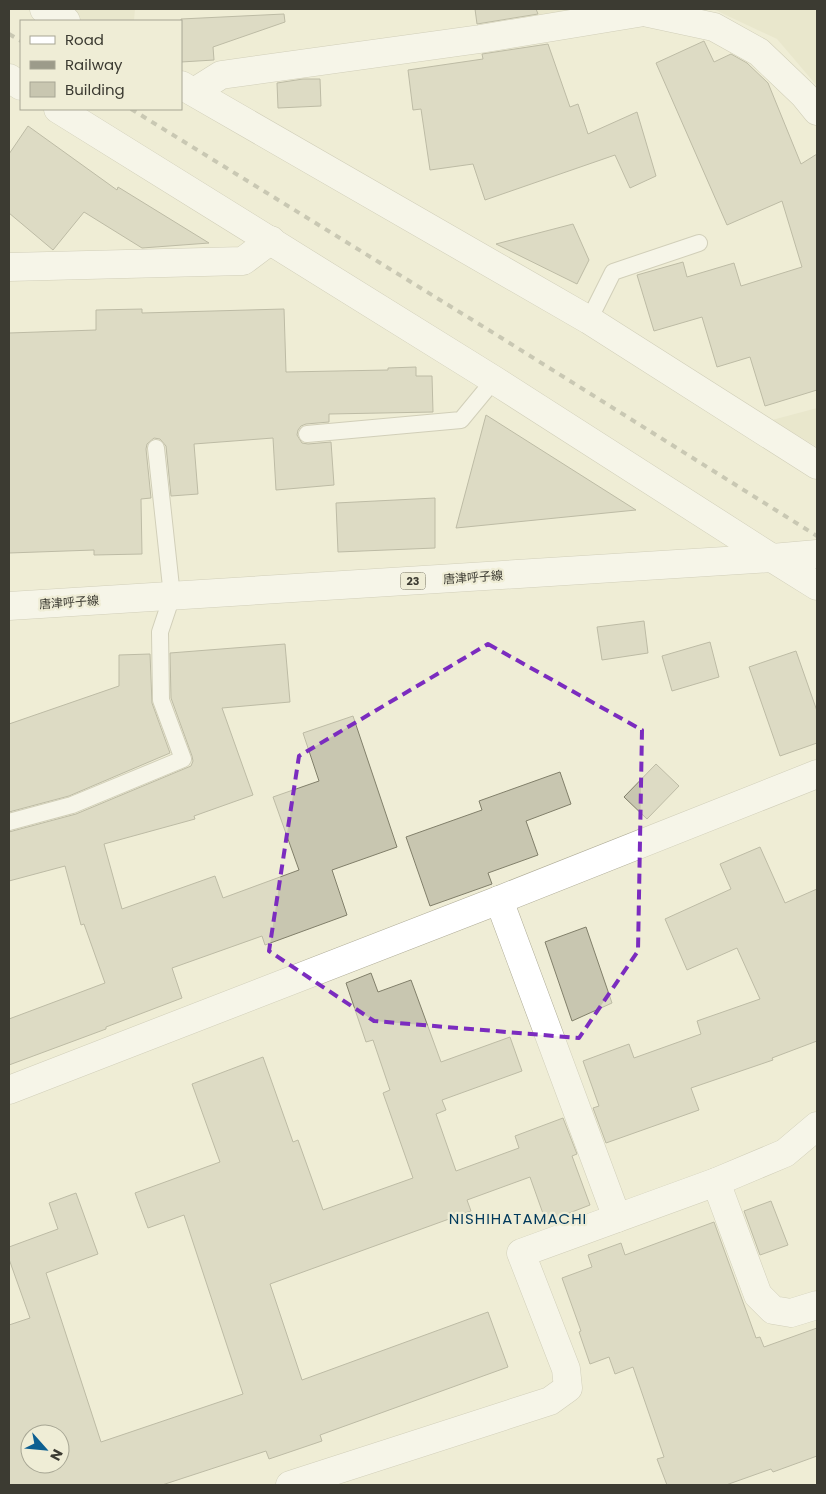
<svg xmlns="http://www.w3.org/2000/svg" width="826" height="1494" font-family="Poppins,'Noto Sans JP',sans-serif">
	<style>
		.built { fill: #e3e0c2 }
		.building { fill: #c8c6b0; stroke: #817f6a; fill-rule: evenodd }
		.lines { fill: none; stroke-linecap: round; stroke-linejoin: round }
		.lane-casing { stroke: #aeab96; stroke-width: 18 }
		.street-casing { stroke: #aeab96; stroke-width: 29 }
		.primary-casing { stroke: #aeab96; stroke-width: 29 }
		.lane { stroke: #fff; stroke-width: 16 }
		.street { stroke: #fff; stroke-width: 28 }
		.primary { stroke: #fff; stroke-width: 28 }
		.rail { stroke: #9c9b8a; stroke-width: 4; stroke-dasharray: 6 6; stroke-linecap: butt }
		.marked { fill: none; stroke: #7b2cbf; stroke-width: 4; stroke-dasharray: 10 6; stroke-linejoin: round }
		.labels { text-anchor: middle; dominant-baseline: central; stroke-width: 4.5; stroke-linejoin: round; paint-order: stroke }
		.shield { fill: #efedd6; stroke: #727063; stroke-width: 1 }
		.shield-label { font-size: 11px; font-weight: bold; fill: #3c3b32 }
		.street-label { font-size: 12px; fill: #3c3b32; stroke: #efedd6 }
		.quarter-label { font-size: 15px; letter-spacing: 1px; fill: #00395b; stroke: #efedd6 }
	</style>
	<rect width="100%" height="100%" fill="#efedd6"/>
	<g class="built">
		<path d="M 59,9 L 135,9 L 134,21 L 82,21 Z"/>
		<path d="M 522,9 L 654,9 L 523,21 Z"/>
		<path d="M 713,9 L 817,9 L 817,86 L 777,39 Z"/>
		<path d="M 817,408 L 817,447 L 772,420 Z"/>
	</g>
	<g class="building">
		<path d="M 475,9 L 536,9 L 538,14 L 477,24 Z"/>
		<path d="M 284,14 L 285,22 L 213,47 L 214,60 L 181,62 L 181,19 Z"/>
		<path d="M 704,41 L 714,62 L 731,54 L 747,63 L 768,83 L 801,164 L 817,154 L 817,390 L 765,406 L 750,357 L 717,367 L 702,317 L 654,331 L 637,275 L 683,262 L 687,277 L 734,263 L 741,286 L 802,267 L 782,201 L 727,225 L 656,63 Z"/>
		<path d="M 548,44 L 570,107 L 578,104 L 588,134 L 637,112 L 656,176 L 630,188 L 615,155 L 485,200 L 473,164 L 430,170 L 421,109 L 413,110 L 408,70 L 483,59 L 482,54 Z"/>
		<path d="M 303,79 L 320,79 L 321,106 L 278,108 L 277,83 Z"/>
		<path d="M 28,126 L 117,190 L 118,187 L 209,243 L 142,248 L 84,212 L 53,250 L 9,213 L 9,154 Z"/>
		<path d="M 573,224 L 589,260 L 577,284 L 496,244 Z"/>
		<path d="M 142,309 L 142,313 L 284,309 L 286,372 L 388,370 L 388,368 L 416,367 L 416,376 L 432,376 L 433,412 L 329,414 L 329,422 L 306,424 L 301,426 L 298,430 L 297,435 L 302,443 L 308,444 L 331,442 L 334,485 L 276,490 L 273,438 L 194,444 L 198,494 L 171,496 L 166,446 L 160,439 L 154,438 L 147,444 L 146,449 L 151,498 L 141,499 L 142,554 L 94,555 L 94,550 L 9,553 L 9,333 L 96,330 L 96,310 Z"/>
		<path d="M 486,415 L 636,510 L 456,528 Z"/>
		<path d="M 435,498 L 435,548 L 338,552 L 336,503 Z"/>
		<path d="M 644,621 L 648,653 L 602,660 L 597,627 Z"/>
		<path d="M 710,642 L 719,677 L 672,691 L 662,656 Z"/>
		<path d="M 285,644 L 290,702 L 222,708 L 253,795 L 194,816 L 195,819 L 104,844 L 122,909 L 215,876 L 223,898 L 299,870 L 273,797 L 319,781 L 303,733 L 353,716 L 397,847 L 332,870 L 347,915 L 265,945 L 262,936 L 172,968 L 182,998 L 106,1027 L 106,1029 L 9,1065 L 9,1019 L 105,983 L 84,924 L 81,925 L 65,866 L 9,881 L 9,832 L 76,814 L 191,766 L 193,761 L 192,756 L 171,698 L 170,653 Z"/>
		<path d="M 796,651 L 817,711 L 817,743 L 780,756 L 749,667 Z"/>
		<path d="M 150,654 L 152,703 L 170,753 L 69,796 L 9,812 L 9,724 L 119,686 L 119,655 Z"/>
		<path d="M 656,764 L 679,786 L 647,819 L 624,797 Z"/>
		<path d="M 560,772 L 571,804 L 526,821 L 538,855 L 488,873 L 492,884 L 430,906 L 406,837 L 482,810 L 479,801 Z"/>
		<path d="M 760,847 L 785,903 L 817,889 L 817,1041 L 772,1058 L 773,1060 L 691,1088 L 699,1110 L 606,1143 L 593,1108 L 599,1106 L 583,1061 L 629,1044 L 634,1058 L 701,1034 L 697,1021 L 760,999 L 737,948 L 687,970 L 665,919 L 731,889 L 720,864 Z"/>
		<path d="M 586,927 L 612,1003 L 572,1021 L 545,942 Z"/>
		<path d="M 371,973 L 378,992 L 411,980 L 441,1062 L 510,1037 L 522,1071 L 442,1100 L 446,1110 L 436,1114 L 456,1171 L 519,1148 L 515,1136 L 563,1118 L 577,1154 L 572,1156 L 590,1205 L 546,1222 L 530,1177 L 467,1200 L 471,1211 L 270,1284 L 302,1380 L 488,1312 L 508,1367 L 320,1435 L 322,1441 L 269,1459 L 266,1451 L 162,1485 L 9,1485 L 9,1325 L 30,1318 L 9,1259 L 9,1247 L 58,1229 L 49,1203 L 76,1193 L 98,1254 L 46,1273 L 101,1442 L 243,1394 L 184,1215 L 148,1228 L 135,1193 L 220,1162 L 192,1084 L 263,1057 L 293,1142 L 298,1140 L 323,1210 L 413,1178 L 383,1093 L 390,1090 L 373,1040 L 366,1042 L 346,983 ZM 30,1434 L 60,1434 L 60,1464 L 30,1464 Z"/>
		<path d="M 771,1201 L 788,1245 L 760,1255 L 744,1211 Z"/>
		<path d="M 714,1222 L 756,1338 L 760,1337 L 764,1347 L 817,1328 L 817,1456 L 773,1472 L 771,1469 L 726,1485 L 667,1485 L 657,1459 L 664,1457 L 633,1367 L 615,1374 L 609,1357 L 590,1364 L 579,1332 L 581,1331 L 562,1278 L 592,1267 L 588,1255 L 621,1243 L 625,1255 Z"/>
	</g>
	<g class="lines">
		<g class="lane-casing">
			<g id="lane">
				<path d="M 589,320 L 613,272 L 699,243"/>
				<path d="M 307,434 L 461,420 L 494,380"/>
				<path d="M 9,822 L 72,805 L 183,759 L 161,700 L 160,632 L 172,596 L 156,448"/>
			</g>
		</g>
		<g class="street-casing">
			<g id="street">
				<path d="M 44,9 L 66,21"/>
				<path d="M 9,78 L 21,86"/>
				<path d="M 181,85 L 589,320 L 817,465"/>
				<path d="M 194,92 L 221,75 L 480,39 L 644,12 L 714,27 L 759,52 L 804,95 L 817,111"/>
				<path d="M 58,109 L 494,380 L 772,558 L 817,586"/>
				<path d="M 9,267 L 243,261 L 271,240"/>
				<path d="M 499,900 L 617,1218"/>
				<path d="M 9,1090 L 499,900 L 817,774"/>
				<path d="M 716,1182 L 758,1295 L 773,1310 L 791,1313 L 817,1305"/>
				<path d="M 290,1485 L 550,1401 L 568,1388 L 566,1369 L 521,1253 L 716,1182 L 785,1153 L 817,1126"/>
			</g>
		</g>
		<g class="primary-casing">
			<path id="primary" d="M 9,606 L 772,558 L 817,554"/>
		</g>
		<use href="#lane" class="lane"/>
		<use href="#street" class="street"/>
		<use href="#primary" class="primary"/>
		<g class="rail">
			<path d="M 9,34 L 21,41"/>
			<path d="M 131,109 L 500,337 L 817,536"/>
		</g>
	</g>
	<path d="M0 0H826V1494H0ZM 488,644 L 642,730 L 638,951 L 579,1038 L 374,1021 L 269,951 L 299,756 Z" fill="#efedd6" fill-opacity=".55" fill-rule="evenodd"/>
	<path class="marked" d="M 488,644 L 642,730 L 638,951 L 579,1038 L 374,1021 L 269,951 L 299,756 Z"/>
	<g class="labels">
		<rect class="shield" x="400.5" y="572.5" width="25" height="17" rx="4"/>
		<g class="shield-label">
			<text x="413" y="581">23</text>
		</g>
		<g class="street-label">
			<text transform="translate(473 577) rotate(-4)">唐津呼子線</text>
			<text transform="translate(69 602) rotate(-4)">唐津呼子線</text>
		</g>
		<g class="quarter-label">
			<text x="518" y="1218">NISHIHATAMACHI</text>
		</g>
	</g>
	<rect width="826" height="1494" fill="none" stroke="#3c3b32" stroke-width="20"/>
	<rect x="20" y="20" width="162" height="90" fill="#efedd6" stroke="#a7a694"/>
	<rect x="30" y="36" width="25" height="8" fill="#ffffff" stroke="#a7a694"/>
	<text x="65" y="45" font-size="15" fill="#3c3b32">Road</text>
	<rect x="30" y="61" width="25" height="8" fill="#9c9b8a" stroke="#a7a694"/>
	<text x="65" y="70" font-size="15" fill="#3c3b32">Railway</text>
	<rect x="30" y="82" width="25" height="15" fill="#c8c6b0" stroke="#a7a694"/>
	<text x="65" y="95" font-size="15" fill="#3c3b32">Building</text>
	<g transform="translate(45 1449) rotate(117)"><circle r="24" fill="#efedd6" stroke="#a7a694"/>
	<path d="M0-4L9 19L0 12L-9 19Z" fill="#0c5f91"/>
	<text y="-8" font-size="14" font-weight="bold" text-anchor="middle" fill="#3c3b32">N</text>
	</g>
</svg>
